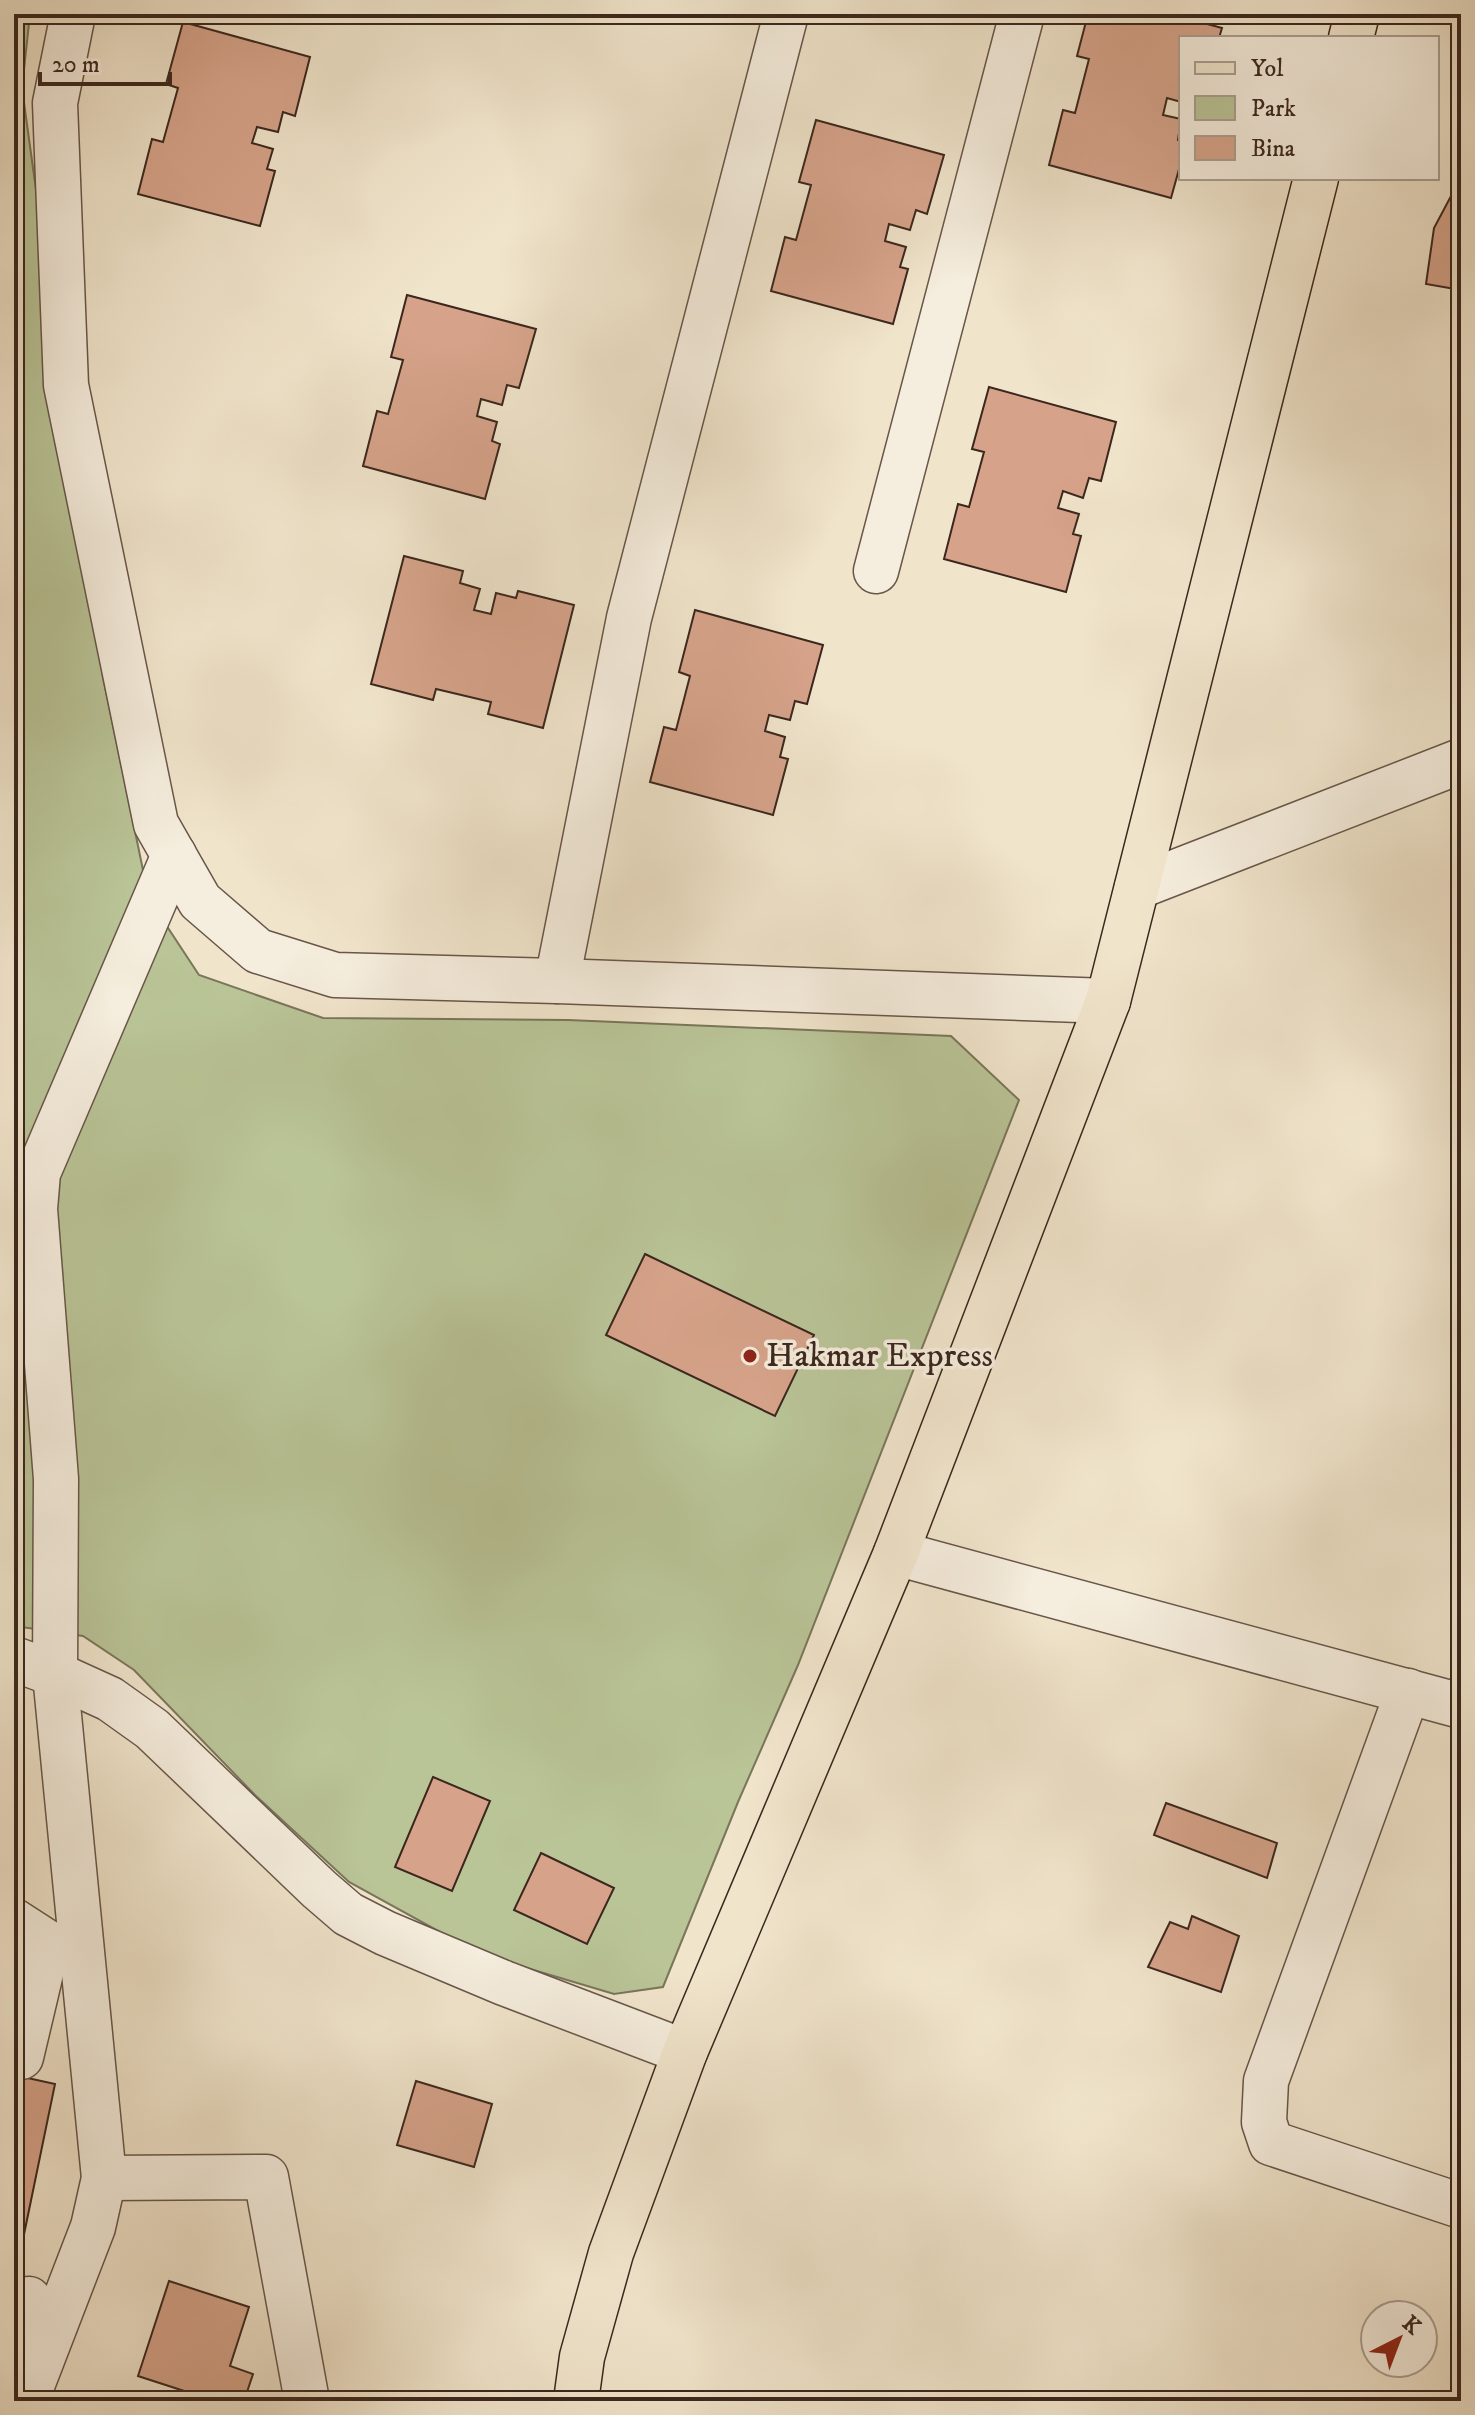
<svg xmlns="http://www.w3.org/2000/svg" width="1475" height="2415" font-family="'IM FELL DW Pica',serif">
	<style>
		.green { fill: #b9c497; stroke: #7a765a; stroke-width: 2 }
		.building { fill: #d6a38a; stroke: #3b271e; stroke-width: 2 }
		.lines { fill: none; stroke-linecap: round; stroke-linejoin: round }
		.minor-casing { stroke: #685649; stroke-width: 47 }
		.major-casing { stroke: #3b271e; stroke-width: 47 }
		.minor { stroke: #f5eddd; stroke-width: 44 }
		.major { stroke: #f0e4cb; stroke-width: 44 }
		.poi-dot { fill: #8f2418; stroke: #f5eddd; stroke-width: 3 }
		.labels { text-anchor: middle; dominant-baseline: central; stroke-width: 7; stroke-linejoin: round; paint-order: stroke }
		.poi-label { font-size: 34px; fill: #3b271e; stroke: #f5eddd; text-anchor: start }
	</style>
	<rect width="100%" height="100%" fill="#f0e4cb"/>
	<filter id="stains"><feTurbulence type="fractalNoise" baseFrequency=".0025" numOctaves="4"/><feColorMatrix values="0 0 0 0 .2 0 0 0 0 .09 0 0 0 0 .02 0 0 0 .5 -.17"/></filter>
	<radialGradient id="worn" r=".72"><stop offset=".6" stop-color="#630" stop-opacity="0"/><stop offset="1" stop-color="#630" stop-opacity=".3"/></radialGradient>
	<path class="green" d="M 14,14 L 30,14 L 22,88 L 103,677 L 149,899 L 199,975 L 323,1018 L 568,1020 L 951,1036 L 1019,1100 L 798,1665 L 738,1802 L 663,1987 L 614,1994 L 480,1954 L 349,1882 L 255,1795 L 134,1670 L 83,1636 L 14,1626 Z"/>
	<g class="building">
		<path d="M 1088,14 L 1170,14 L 1222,28 L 1219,38 L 1181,38 L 1181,102 L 1167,98 L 1163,115 L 1181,119 L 1178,140 L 1181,141 L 1181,162 L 1171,198 L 1049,165 L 1063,110 L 1075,113 L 1089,59 L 1077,56 Z"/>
		<path d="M 183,22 L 310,57 L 295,116 L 283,112 L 278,132 L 257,127 L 252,143 L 273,149 L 267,169 L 275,171 L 260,226 L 138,194 L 152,139 L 163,142 L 178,88 L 166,84 Z"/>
		<path d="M 816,120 L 944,155 L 927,214 L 916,210 L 910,230 L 889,224 L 885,241 L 906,247 L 900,267 L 908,269 L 893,324 L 771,291 L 785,237 L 796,240 L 811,185 L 799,182 Z"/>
		<path d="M 1459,181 L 1461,182 L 1461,290 L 1426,284 L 1434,228 Z"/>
		<path d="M 407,295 L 536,329 L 519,388 L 507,385 L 502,405 L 481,399 L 477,416 L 497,422 L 492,441 L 500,444 L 485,499 L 363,466 L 377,411 L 388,414 L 403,360 L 391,357 Z"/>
		<path d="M 989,387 L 1116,422 L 1101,481 L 1089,478 L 1083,498 L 1063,491 L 1058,508 L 1079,514 L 1073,534 L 1081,536 L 1066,592 L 944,559 L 958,504 L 969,507 L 984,452 L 972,449 Z"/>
		<path d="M 404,556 L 463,571 L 460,583 L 480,589 L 474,610 L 491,614 L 496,593 L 516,598 L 518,591 L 574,605 L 543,728 L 488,714 L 491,702 L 436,689 L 433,700 L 371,684 Z"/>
		<path d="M 695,610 L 823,645 L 807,704 L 795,701 L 790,720 L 769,715 L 765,731 L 785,737 L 780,757 L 788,759 L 773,815 L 650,782 L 664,727 L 676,730 L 690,676 L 679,672 Z"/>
		<path d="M 645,1254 L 814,1335 L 775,1416 L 606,1335 Z"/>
		<path d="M 433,1777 L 490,1801 L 452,1891 L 395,1867 Z"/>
		<path d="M 1166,1803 L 1277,1843 L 1267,1878 L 1154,1835 Z"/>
		<path d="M 541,1853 L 614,1888 L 587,1944 L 514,1910 Z"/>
		<path d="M 1192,1916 L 1239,1936 L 1221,1992 L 1148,1967 L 1170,1922 L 1188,1929 Z"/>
		<path d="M 14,1946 L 27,1949 L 14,1997 Z"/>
		<path d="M 14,2075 L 55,2084 L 21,2249 L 14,2247 Z"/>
		<path d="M 416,2081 L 492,2104 L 474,2167 L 397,2145 Z"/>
		<path d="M 169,2281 L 249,2307 L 230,2366 L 253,2374 L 244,2401 L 215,2401 L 138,2376 Z"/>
	</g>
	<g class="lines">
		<g class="minor-casing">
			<g id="minor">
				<path d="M 73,14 L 55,103 L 66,385 L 156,824 L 200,901 L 258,951 L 335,975 L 557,981 L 1108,1001"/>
				<path d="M 876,571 L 1022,14"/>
				<path d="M 1137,887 L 1461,761"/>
				<path d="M 557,981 L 629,618 L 786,14"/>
				<path d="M 896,1553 L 1461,1706"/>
				<path d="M 14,1659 L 55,1674 L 110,1699 L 152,1729 L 319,1889 L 348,1914 L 385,1933 L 504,1983 L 685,2052"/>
				<path d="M 1408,1691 L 1266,2081 L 1264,2122 L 1271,2143 L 1461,2206"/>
				<path d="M 14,1921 L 48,1943 L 21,2057 L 14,2055"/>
				<path d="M 104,2178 L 266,2177 L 307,2401"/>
				<path d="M 14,2331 L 29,2299"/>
				<path d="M 26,2401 L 93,2227 L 104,2178 L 55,1674 L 56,1479 L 35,1209 L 38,1173 L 174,855"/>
			</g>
		</g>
		<g class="major-casing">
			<g id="major">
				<path d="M 1351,38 L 1357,14"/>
				<path d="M 576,2401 L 582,2357 L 611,2253 L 685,2052 L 896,1553 L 1108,1001 L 1316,178"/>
			</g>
		</g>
		<use href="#minor" class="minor"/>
		<use href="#major" class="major"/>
	</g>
	<circle class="poi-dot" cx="750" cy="1356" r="8"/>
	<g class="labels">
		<g class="poi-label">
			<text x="766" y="1356">Hakmar Express</text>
		</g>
	</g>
	<rect width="1475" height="2415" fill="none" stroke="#f0e4cb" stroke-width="48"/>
	<rect x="16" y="16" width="1443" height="2383" fill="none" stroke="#3b271e" stroke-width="4"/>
	<rect x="24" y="24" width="1427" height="2367" fill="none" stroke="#3b271e" stroke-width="2"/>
	<rect x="1179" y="36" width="260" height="144" fill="#f5eddd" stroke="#ab9e91" stroke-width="2"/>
	<rect x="1195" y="62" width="40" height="12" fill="#f0e4cb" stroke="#ab9e91" stroke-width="2"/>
	<text x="1251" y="76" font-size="24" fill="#3b271e">Yol</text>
	<rect x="1195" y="96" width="40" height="24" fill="#b9c497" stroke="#ab9e91" stroke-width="2"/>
	<text x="1251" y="116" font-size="24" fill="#3b271e">Park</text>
	<rect x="1195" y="136" width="40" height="24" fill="#d6a38a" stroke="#ab9e91" stroke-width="2"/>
	<text x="1251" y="156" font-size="24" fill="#3b271e">Bina</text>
	<g transform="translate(1399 2339) rotate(42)"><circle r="38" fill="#f5eddd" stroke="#ab9e91" stroke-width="2"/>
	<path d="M0-6L14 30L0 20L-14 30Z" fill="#8f2418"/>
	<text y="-12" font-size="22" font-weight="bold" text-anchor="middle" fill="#3b271e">K</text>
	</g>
	<path d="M40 72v12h130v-12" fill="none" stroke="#3b271e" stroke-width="4"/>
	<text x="52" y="72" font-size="24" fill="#3b271e" stroke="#f5eddd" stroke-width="6" paint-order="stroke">20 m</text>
	<rect width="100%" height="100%" filter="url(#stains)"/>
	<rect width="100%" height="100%" fill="url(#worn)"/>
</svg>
